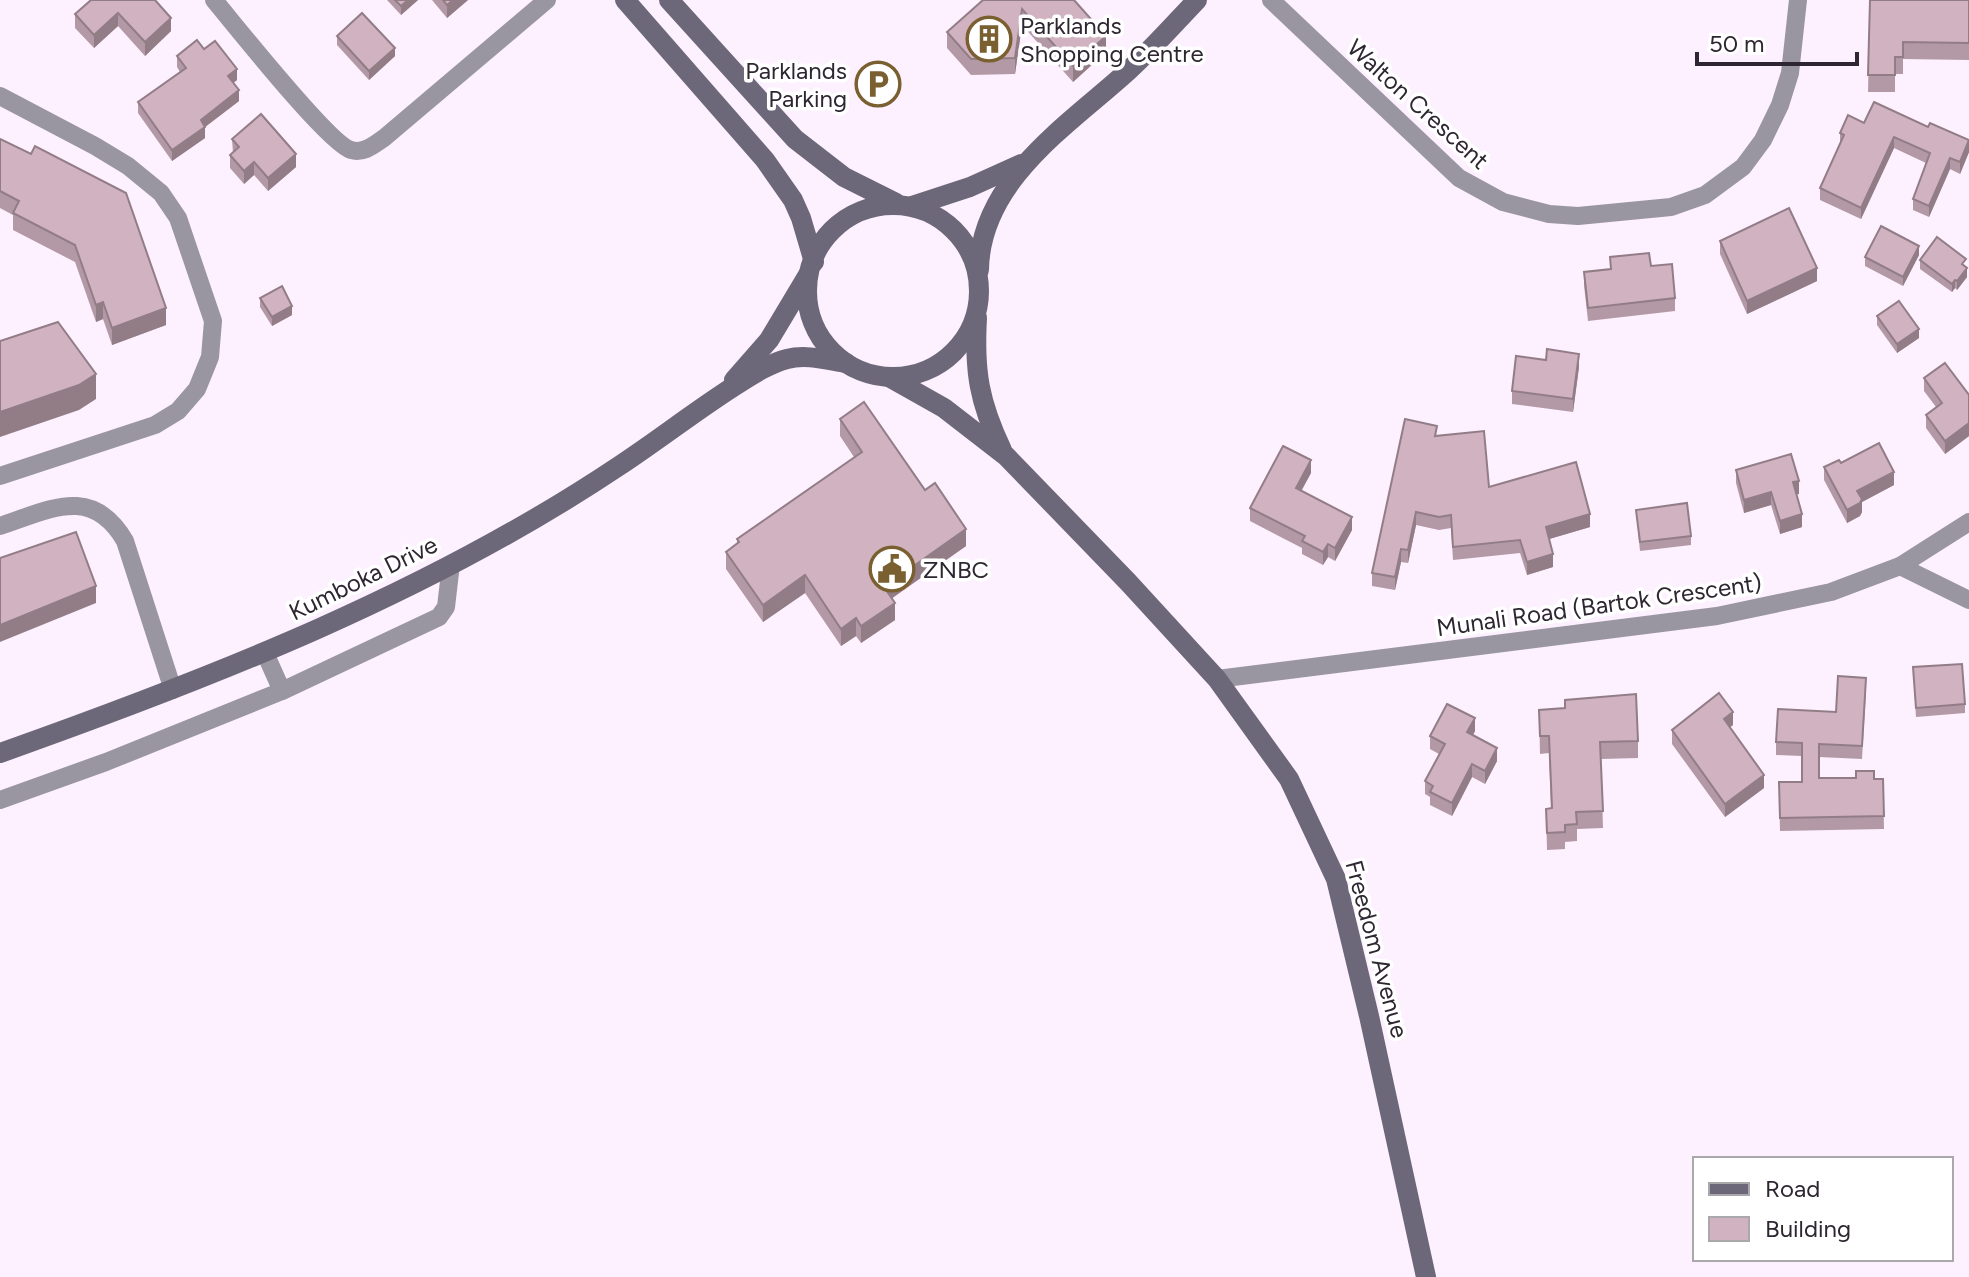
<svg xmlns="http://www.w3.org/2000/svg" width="1969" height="1277" font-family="Figtree,sans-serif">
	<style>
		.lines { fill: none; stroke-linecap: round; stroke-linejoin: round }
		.street { stroke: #9995a1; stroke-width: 18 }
		.secondary { stroke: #6d6879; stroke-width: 20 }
		.wall { fill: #b399a6 }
		.shaded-wall { fill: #927d87 }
		.building { fill: #d0b2c1; stroke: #927d87; stroke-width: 2 }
		.labels { text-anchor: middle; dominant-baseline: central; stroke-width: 7; stroke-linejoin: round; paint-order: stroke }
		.poi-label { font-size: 24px; fill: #2e2630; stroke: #fff; text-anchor: start }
		.street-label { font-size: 24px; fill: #2e2630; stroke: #fff }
	</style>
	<rect width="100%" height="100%" fill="#fdf0ff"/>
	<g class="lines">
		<g class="street">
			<path d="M 214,0 C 235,25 329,144 351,150 C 364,154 375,144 384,138 L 547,0"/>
			<path d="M 1271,0 L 1459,178 L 1503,202 L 1549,214 L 1578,216 L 1671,207 L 1705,195 L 1743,167 L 1763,140 L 1780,105 L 1790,73 L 1798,0"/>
			<path d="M 0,96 L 95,146 L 128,166 L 161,193 L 178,218 L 213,321 L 210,357 L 197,389 L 178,411 L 155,425 L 0,476"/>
			<path d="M 0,526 C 49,510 92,484 125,541 L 173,690"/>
			<path d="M 1900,566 L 1969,600"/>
			<path d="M 265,653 L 282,691"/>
			<path d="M 1217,679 L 1717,616 L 1831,592 L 1900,566 L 1969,522"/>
			<path d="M 0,800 L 106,762 L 282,691 L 439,617 L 446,607 L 451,564"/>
		</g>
		<g class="secondary">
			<path d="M 625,0 L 765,160 L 793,200 L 801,218 L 814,262"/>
			<path d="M 669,0 L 795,139 L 844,177 L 896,203"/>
			<circle cx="893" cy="291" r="86"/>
			<path d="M 912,206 L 970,187 L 1021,164"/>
			<path d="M 979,270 C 980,180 1070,124 1129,70 C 1153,48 1175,23 1197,0"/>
			<path d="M 977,318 C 974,371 979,402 1002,450"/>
			<path d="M 889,377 L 944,408 L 1006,456 L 1128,582 L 1217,679 L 1289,779 L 1336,879 L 1369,1016 L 1426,1277"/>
			<path d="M 734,380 L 769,340 L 808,275"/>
			<path d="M 0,753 C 214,677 429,593 619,466 C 657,441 694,412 733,387 C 749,377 768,364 787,359 C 806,354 827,360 846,363"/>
		</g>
	</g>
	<g class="wall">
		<path d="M 91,0 L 171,31 L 145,56 L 118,26 L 94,48 L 75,28 L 75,14 Z"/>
		<path d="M 387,0 L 418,0 L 401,15 Z"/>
		<path d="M 432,0 L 468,0 L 447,18 Z"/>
		<path d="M 983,0 L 1074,0 L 1106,52 L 1073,82 L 1022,25 L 1015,74 L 971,75 L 947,48 L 947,32 Z"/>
		<path d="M 1870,0 L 1969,0 L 1969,60 L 1903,59 L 1903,74 L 1895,74 L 1895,92 L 1868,92 Z"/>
		<path d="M 337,36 L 395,56 L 369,80 L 337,45 Z"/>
		<path d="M 204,49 L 237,80 L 233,83 L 239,101 L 205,127 L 205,138 L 172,161 L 138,113 L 138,102 L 180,72 L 177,67 L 177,56 Z"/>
		<path d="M 1864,123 L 1928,127 L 1969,140 L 1969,152 L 1960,174 L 1950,169 L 1929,217 L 1913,210 L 1913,199 L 1926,163 L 1894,148 L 1861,219 L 1820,200 L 1820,188 L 1840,145 L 1840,133 Z"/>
		<path d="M 0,128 L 0,139 L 166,325 L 112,345 L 103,319 L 96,322 L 75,262 L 13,230 L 13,215 L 0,208 Z"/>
		<path d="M 232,139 L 296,167 L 268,191 L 254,175 L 244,184 L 230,168 L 230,155 L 233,153 Z"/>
		<path d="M 1720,241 L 1817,281 L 1747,314 L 1720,254 Z"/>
		<path d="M 1919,255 L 1903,286 L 1865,266 L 1865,257 Z"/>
		<path d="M 1610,257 L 1651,266 L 1675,298 L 1675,311 L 1588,321 L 1584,285 L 1584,272 L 1610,269 Z"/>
		<path d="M 1920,260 L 1966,267 L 1967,277 L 1957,290 L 1955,288 L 1952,292 L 1920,269 Z"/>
		<path d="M 260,298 L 292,315 L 272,326 L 260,307 Z"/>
		<path d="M 1877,316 L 1919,338 L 1897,353 L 1877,325 Z"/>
		<path d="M 1579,367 L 1573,412 L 1512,404 L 1512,391 Z"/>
		<path d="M 1924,378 L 1969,395 L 1969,436 L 1945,454 L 1926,428 L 1926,415 L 1936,407 L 1924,391 Z"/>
		<path d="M 840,419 L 925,490 L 966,546 L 891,598 L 895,620 L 861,643 L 856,636 L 841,646 L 805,593 L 763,622 L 726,569 L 726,552 L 737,544 L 737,539 L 854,457 L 840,436 Z"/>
		<path d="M 1437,436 L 1489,487 L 1590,527 L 1549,539 L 1553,567 L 1527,575 L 1520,553 L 1453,560 L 1451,528 L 1439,530 L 1416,525 L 1408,563 L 1401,562 L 1395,590 L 1372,586 L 1372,573 Z"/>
		<path d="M 1841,463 L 1894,485 L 1862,502 L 1862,512 L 1860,516 L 1847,523 L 1824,480 L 1824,467 Z"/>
		<path d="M 1736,470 L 1799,494 L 1796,494 L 1802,527 L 1780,534 L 1771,505 L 1744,513 L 1736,483 Z"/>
		<path d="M 1311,473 L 1301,490 L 1352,530 L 1335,561 L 1328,557 L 1323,565 L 1302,554 L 1302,548 L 1250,521 L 1250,508 Z"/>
		<path d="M 1636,510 L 1691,536 L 1691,545 L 1640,551 Z"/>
		<path d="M 1913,667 L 1965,704 L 1965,713 L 1916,717 Z"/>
		<path d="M 1866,691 L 1862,759 L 1819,757 L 1819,778 L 1883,779 L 1884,829 L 1780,831 L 1779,782 L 1802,782 L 1802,756 L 1776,755 L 1776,742 L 1836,712 Z"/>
		<path d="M 1539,710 L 1638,741 L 1638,758 L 1601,759 L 1603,828 L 1577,829 L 1577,841 L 1565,842 L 1565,849 L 1547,850 L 1546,809 L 1551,808 L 1549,753 L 1540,754 Z"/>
		<path d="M 1733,725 L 1730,727 L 1764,788 L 1725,817 L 1672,744 L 1672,730 Z"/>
		<path d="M 1475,731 L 1473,735 L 1497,761 L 1485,784 L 1472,777 L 1452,816 L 1430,805 L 1430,797 L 1425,794 L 1425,781 L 1439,754 L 1430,749 L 1430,736 Z"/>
	</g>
	<g class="shaded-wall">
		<path d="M 408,0 L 418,0 L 401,15 L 401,6 Z"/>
		<path d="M 453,0 L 468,0 L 447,18 L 447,5 Z"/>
		<path d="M 1022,9 L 1022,25 L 1015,74 L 1015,58 Z"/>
		<path d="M 118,13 L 118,26 L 94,48 L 94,35 Z"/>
		<path d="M 171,18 L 171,31 L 145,56 L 145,42 Z"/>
		<path d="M 1106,36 L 1106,52 L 1073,82 L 1073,66 Z"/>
		<path d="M 395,48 L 395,56 L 369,80 L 369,71 Z"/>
		<path d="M 237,69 L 237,80 L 228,87 L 228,76 Z"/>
		<path d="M 239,90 L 239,101 L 205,127 L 205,138 L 172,161 L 172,150 L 201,120 Z"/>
		<path d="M 1894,137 L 1894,148 L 1861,219 L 1861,208 Z"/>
		<path d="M 1969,141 L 1969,152 L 1960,174 L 1960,162 Z"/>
		<path d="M 296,154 L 296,167 L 268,191 L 268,178 Z"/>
		<path d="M 1950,158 L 1950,169 L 1929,217 L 1929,206 Z"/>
		<path d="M 254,162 L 254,175 L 244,184 L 244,171 Z"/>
		<path d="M 1919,246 L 1919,255 L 1903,286 L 1903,277 Z"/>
		<path d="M 1817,268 L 1817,281 L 1747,314 L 1747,301 Z"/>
		<path d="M 1967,268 L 1967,277 L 1957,290 L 1957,281 Z"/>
		<path d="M 1955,280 L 1955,288 L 1952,292 L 1952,284 Z"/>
		<path d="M 103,302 L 103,319 L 96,322 L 96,305 Z"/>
		<path d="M 292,306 L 292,315 L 272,326 L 272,317 Z"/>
		<path d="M 166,308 L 166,325 L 112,345 L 112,328 Z"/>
		<path d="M 1919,329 L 1919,338 L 1897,353 L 1897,344 Z"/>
		<path d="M 1579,354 L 1579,367 L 1573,412 L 1573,399 Z"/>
		<path d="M 96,374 L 96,399 L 79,410 L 0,437 L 0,412 Z"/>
		<path d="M 1969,423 L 1969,436 L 1945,454 L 1945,441 Z"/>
		<path d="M 1311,460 L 1311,473 L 1296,501 L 1296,488 Z"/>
		<path d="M 1894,472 L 1894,485 L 1862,502 L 1862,512 L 1860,516 L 1847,523 L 1847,510 L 1857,491 Z"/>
		<path d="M 1799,481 L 1799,494 L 1793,495 L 1793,482 Z"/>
		<path d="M 1771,492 L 1771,505 L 1744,513 L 1744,500 Z"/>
		<path d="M 1416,512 L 1416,525 L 1408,563 L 1408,550 Z"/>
		<path d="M 1590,514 L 1590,527 L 1546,540 L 1546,527 Z"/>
		<path d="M 1802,514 L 1802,527 L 1780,534 L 1780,521 Z"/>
		<path d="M 1352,517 L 1352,530 L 1335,561 L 1335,548 Z"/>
		<path d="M 966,529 L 966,546 L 884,604 L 884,587 Z"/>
		<path d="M 1328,544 L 1328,557 L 1323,565 L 1323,552 Z"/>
		<path d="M 1401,549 L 1401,562 L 1395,590 L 1395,577 Z"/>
		<path d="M 1553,554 L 1553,567 L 1527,575 L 1527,562 Z"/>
		<path d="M 805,575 L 805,593 L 763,622 L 763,605 Z"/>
		<path d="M 96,586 L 96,603 L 0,642 L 0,625 Z"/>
		<path d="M 895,603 L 895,620 L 861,643 L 861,626 Z"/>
		<path d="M 856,618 L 856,636 L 841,646 L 841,629 Z"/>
		<path d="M 1733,712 L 1733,725 L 1724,732 L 1724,719 Z"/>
		<path d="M 1475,718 L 1475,731 L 1467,746 L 1467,732 Z"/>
		<path d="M 1497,748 L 1497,761 L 1485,784 L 1485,771 Z"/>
		<path d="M 1472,764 L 1472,777 L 1452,816 L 1452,803 Z"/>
		<path d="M 1764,775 L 1764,788 L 1725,817 L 1725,804 Z"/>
	</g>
	<g class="building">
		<path d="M 91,0 L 155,0 L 171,18 L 145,42 L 118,13 L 94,35 L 75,14 Z"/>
		<path d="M 395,0 L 408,0 L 401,6 Z"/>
		<path d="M 443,0 L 453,0 L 447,5 Z"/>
		<path d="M 983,0 L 1074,0 L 1106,36 L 1073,66 L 1022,9 L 1015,58 L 971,59 L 947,32 Z"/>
		<path d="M 1870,0 L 1969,0 L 1969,43 L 1903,42 L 1903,57 L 1895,57 L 1895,75 L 1868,75 Z"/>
		<path d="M 362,13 L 395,48 L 369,71 L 337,36 Z"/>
		<path d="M 197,40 L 204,49 L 215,41 L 237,69 L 228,76 L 239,90 L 201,120 L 205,127 L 172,150 L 138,102 L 186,68 L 177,56 Z"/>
		<path d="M 1874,102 L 1928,127 L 1930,123 L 1969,140 L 1960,162 L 1950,158 L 1929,206 L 1913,199 L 1930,153 L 1894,137 L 1861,208 L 1820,188 L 1844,135 L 1840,133 L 1848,115 L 1864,123 Z"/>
		<path d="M 261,114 L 296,154 L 268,178 L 254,162 L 244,171 L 230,155 L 239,147 L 232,139 Z"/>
		<path d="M 0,139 L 31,154 L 35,146 L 126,193 L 166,308 L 112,328 L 103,302 L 96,305 L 75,245 L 13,213 L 19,201 L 0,191 Z"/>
		<path d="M 1789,208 L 1817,268 L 1747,301 L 1720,241 Z"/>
		<path d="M 1881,226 L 1919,246 L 1903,277 L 1865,257 Z"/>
		<path d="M 1937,237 L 1966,259 L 1962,264 L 1967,268 L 1957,281 L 1955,280 L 1952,284 L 1920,260 Z"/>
		<path d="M 1649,253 L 1651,266 L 1672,264 L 1675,298 L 1588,308 L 1584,272 L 1611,269 L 1610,257 Z"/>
		<path d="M 282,286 L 292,306 L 272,317 L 260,298 Z"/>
		<path d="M 1899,301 L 1919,329 L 1897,344 L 1877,316 Z"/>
		<path d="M 58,322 L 96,374 L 79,385 L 0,412 L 0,341 Z"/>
		<path d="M 1547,349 L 1579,354 L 1573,399 L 1512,391 L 1516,356 L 1546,360 Z"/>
		<path d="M 1945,363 L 1969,395 L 1969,423 L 1945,441 L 1926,415 L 1942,403 L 1924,378 Z"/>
		<path d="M 864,402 L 925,490 L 935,483 L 966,529 L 884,587 L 895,603 L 861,626 L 856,618 L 841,629 L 805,575 L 763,605 L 726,552 L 739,542 L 737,539 L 862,452 L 840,419 Z"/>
		<path d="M 1405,419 L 1437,426 L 1435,436 L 1484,431 L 1489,487 L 1576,462 L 1590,514 L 1546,527 L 1553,554 L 1527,562 L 1520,540 L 1453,547 L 1451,515 L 1439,517 L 1416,512 L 1408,550 L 1401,549 L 1395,577 L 1372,573 Z"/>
		<path d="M 1879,443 L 1894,472 L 1857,491 L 1862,499 L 1860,503 L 1847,510 L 1824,467 L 1839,460 L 1841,463 Z"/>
		<path d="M 1283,446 L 1311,460 L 1296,488 L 1352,517 L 1335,548 L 1328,544 L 1323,552 L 1302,541 L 1305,536 L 1250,508 Z"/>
		<path d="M 1791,454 L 1799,481 L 1793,482 L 1802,514 L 1780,521 L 1771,492 L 1744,500 L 1736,470 Z"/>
		<path d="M 1687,503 L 1691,536 L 1640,542 L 1636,510 Z"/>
		<path d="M 76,532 L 96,586 L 0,625 L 0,558 Z"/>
		<path d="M 1962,664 L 1965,704 L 1916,708 L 1913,667 Z"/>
		<path d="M 1838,676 L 1866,678 L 1862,746 L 1819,744 L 1819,778 L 1856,778 L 1856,771 L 1874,771 L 1874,779 L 1883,779 L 1884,816 L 1780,818 L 1779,782 L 1802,782 L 1802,743 L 1776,742 L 1778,709 L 1836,712 Z"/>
		<path d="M 1719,693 L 1733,712 L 1724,719 L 1764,775 L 1725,804 L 1672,730 Z"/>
		<path d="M 1636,694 L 1638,741 L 1600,742 L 1603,811 L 1576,812 L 1577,824 L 1565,825 L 1565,832 L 1547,833 L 1546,809 L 1552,808 L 1549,736 L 1540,736 L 1539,710 L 1565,708 L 1565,700 Z"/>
		<path d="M 1447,704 L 1475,718 L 1467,732 L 1497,748 L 1485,771 L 1472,764 L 1452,803 L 1430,792 L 1433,786 L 1425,781 L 1445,744 L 1430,736 Z"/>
	</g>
	<defs>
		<g id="building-ring" transform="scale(2.3)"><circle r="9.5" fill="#fff" stroke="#7a5f31" stroke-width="1.5"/><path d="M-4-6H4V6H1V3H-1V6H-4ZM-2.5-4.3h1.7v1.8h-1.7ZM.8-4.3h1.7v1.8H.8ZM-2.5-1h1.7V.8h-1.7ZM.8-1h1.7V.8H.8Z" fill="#7a5f31"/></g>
		<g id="parking-ring" transform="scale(2.3)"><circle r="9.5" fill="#fff" stroke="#7a5f31" stroke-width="1.5"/><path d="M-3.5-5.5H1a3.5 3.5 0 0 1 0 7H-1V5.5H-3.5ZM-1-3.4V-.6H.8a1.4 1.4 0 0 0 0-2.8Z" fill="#7a5f31"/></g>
		<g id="civic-ring" transform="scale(2.3)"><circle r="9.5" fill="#fff" stroke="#7a5f31" stroke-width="1.5"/><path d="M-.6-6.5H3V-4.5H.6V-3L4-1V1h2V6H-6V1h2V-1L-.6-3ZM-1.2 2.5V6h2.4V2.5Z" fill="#7a5f31"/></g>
	</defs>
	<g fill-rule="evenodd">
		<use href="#building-ring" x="989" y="39"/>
		<use href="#parking-ring" x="878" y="84"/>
		<use href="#civic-ring" x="892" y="569"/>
	</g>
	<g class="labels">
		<g class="poi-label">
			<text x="1020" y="25">Parklands<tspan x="1020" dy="28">Shopping Centre</tspan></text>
			<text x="847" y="70" text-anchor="end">Parklands<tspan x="847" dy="28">Parking</tspan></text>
			<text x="923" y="569">ZNBC</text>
		</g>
		<g class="street-label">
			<text transform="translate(1418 104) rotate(42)">Walton Crescent</text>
			<text transform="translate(363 578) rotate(-26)">Kumboka Drive</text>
			<text transform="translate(1599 605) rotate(-8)">Munali Road (Bartok Crescent)</text>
			<text transform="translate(1377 949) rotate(75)">Freedom Avenue</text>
		</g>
	</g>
	<rect x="1693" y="1157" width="260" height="104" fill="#ffffff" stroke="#aba8ac" stroke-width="2"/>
	<rect x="1709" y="1183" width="40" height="12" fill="#6d6879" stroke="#aba8ac" stroke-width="2"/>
	<text x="1765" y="1197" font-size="24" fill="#2e2630">Road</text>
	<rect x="1709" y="1217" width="40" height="24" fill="#d0b2c1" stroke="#aba8ac" stroke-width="2"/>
	<text x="1765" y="1237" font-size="24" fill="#2e2630">Building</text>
	<path d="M1697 52v12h160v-12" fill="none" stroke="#2e2630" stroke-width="4"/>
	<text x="1709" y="52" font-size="24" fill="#2e2630" stroke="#ffffff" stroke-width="6" paint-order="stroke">50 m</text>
</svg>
